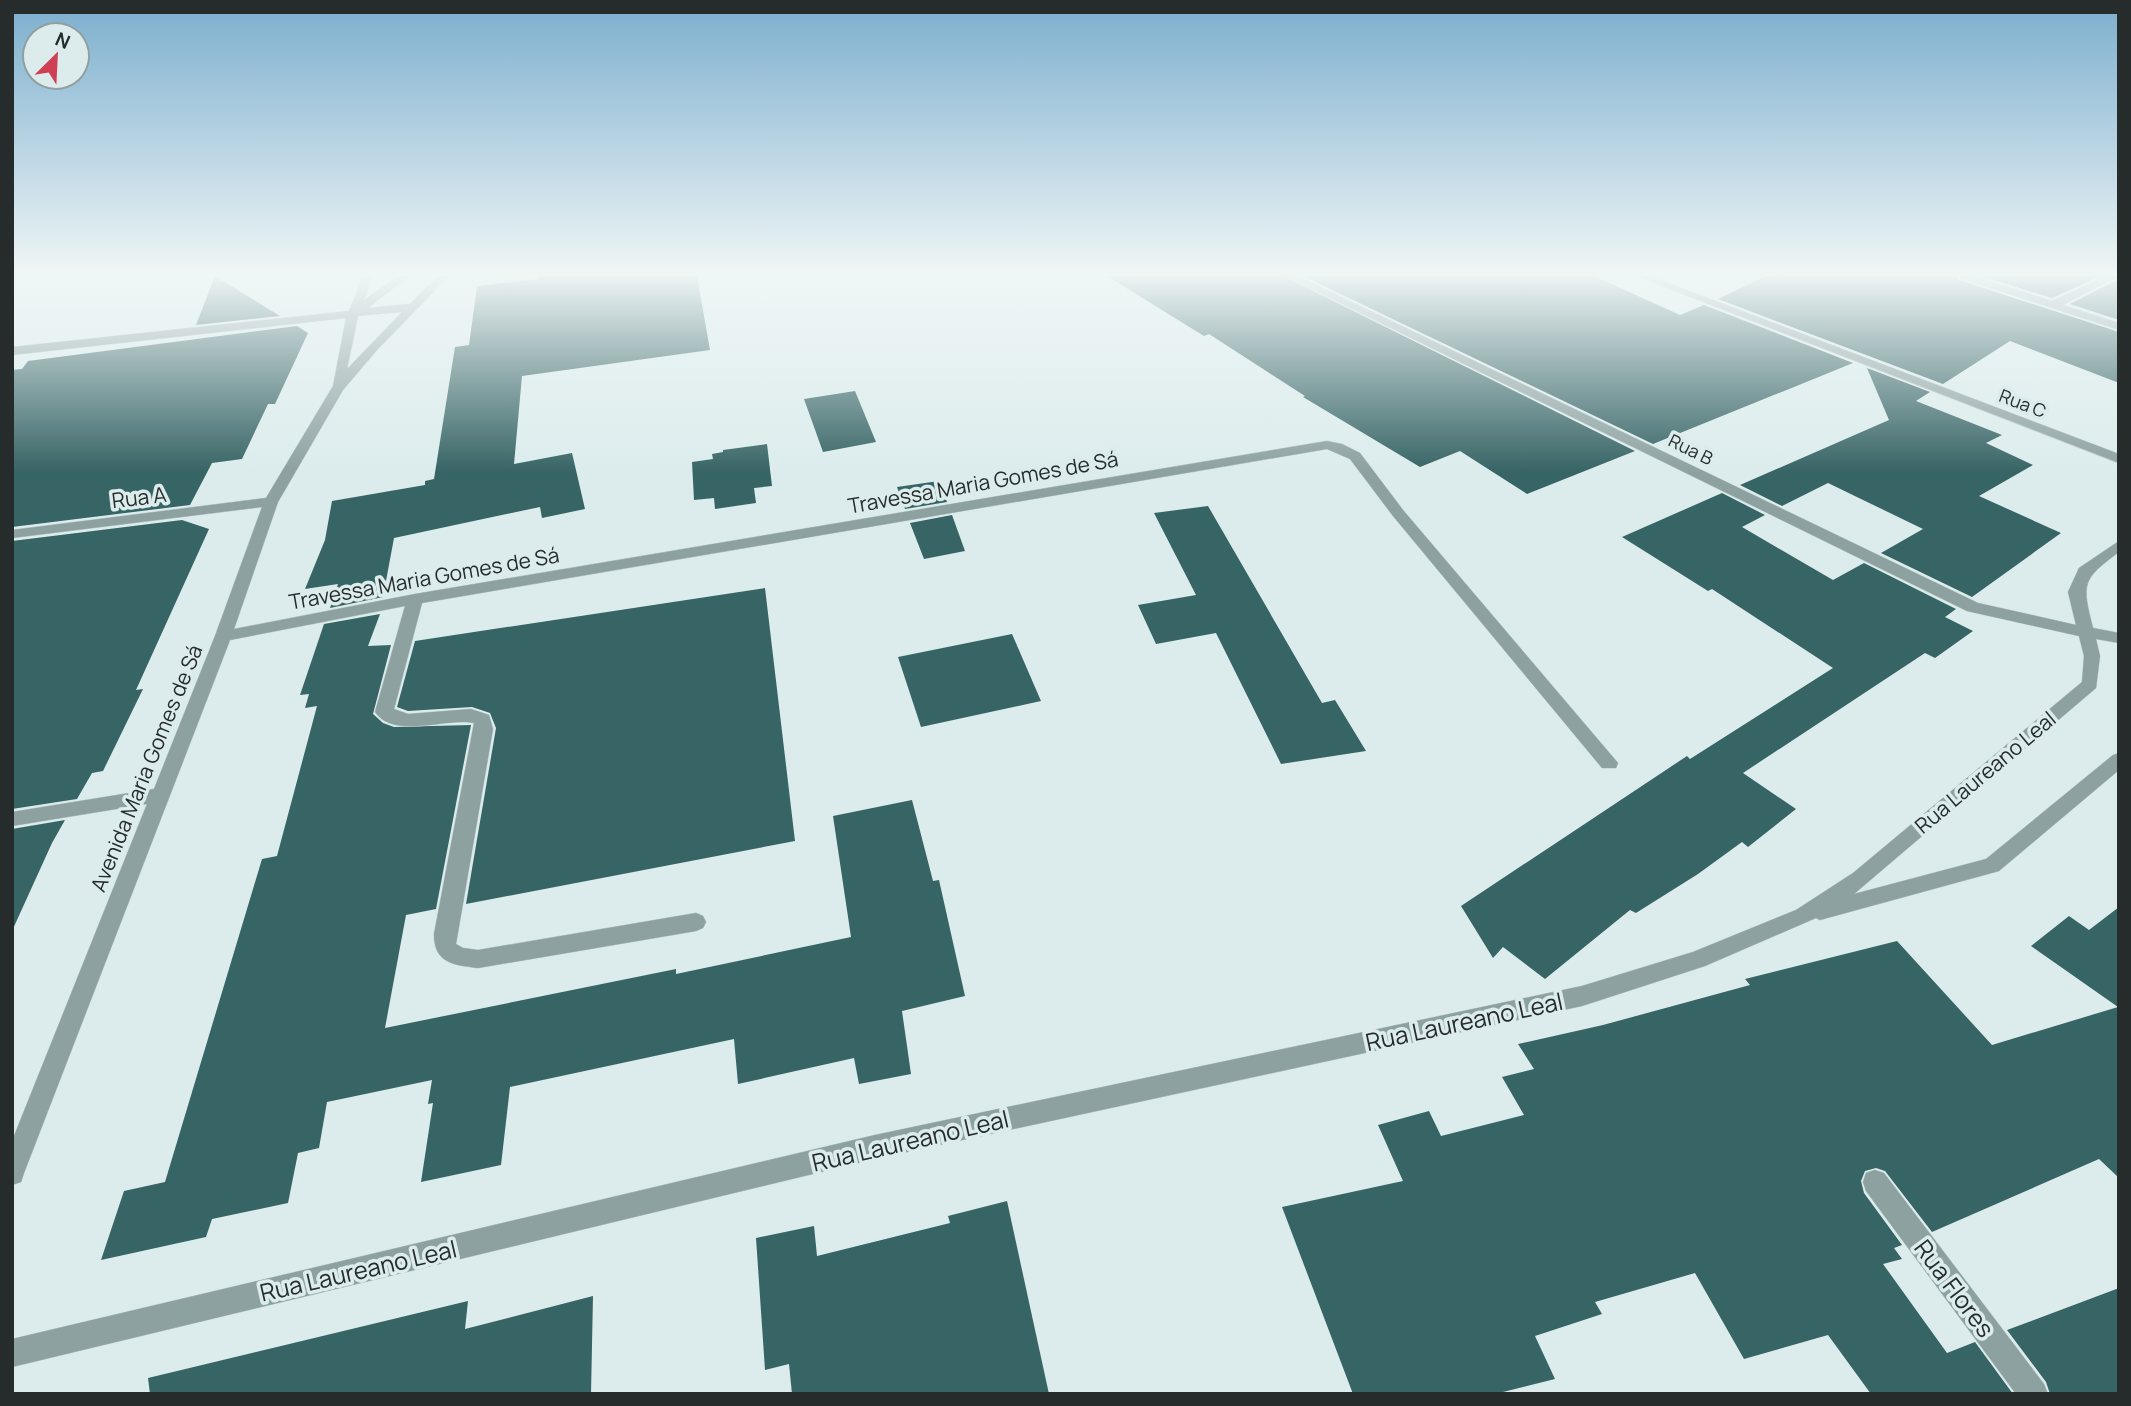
<svg xmlns="http://www.w3.org/2000/svg" width="2131" height="1406" font-family="Manrope,sans-serif">
	<style>
		.building { fill: #376465 }
		.lines { fill: none; stroke-linecap: round; stroke-linejoin: round }
		.minor-casing { stroke: #bbc9c9; stroke-width: 1 }
		.minor { fill: #8da1a1; fill-rule: evenodd }
		.labels { text-anchor: middle; dominant-baseline: central; stroke-width: 7; stroke-linejoin: round; paint-order: stroke }
		.far-street-label { font-size: 18px; fill: #262c2c; stroke: #dcecec }
		.street-label { font-size: 21px; fill: #262c2c; stroke: #dcecec }
		.near-street-label { font-size: 24px; fill: #262c2c; stroke: #dcecec }
	</style>
	<rect width="100%" height="100%" fill="#dcecec"/>
	<g class="building">
		<path d="M 215,276 L 280,316 L 196,325 Z"/>
		<path d="M 538,276 L 697,276 L 710,350 L 522,376 L 514,464 L 572,453 L 585,509 L 542,518 L 540,507 L 394,538 L 383,597 L 330,608 L 338,584 L 305,589 L 325,540 L 332,501 L 425,485 L 425,481 L 434,479 L 455,347 L 469,345 L 477,286 L 538,279 Z"/>
		<path d="M 1107,276 L 1283,276 L 1635,451 L 1527,494 L 1460,451 L 1420,467 L 1303,397 L 1305,396 L 1209,334 L 1204,336 Z"/>
		<path d="M 1303,276 L 1594,276 L 1680,315 L 1704,305 L 1853,363 L 1653,444 Z"/>
		<path d="M 1766,276 L 1956,276 L 1959,280 L 2119,332 L 2119,383 L 2010,341 L 1943,384 L 1718,299 Z"/>
		<path d="M 1981,276 L 2101,276 L 2052,298 Z"/>
		<path d="M 2119,279 L 2119,320 L 2070,304 Z"/>
		<path d="M 297,326 L 308,333 L 275,404 L 268,404 L 242,459 L 212,463 L 190,505 L 12,527 L 12,370 L 22,369 L 28,361 Z"/>
		<path d="M 1867,368 L 1930,392 L 1916,401 L 2002,435 L 1986,443 L 2033,465 L 1979,496 L 2061,533 L 1972,597 L 1881,553 L 1923,529 L 1828,483 L 1782,506 L 1740,485 L 1889,420 Z"/>
		<path d="M 855,391 L 876,442 L 823,452 L 804,399 Z"/>
		<path d="M 767,444 L 772,486 L 754,488 L 756,503 L 715,509 L 714,498 L 694,500 L 692,462 L 713,459 L 712,454 L 723,452 L 723,450 Z"/>
		<path d="M 939,481 L 947,502 L 905,509 L 897,487 Z"/>
		<path d="M 1722,493 L 1765,515 L 1742,527 L 1833,580 L 1864,563 L 1956,609 L 1945,617 L 1973,631 L 1935,658 L 1925,653 L 1743,773 L 1796,809 L 1748,847 L 1742,842 L 1698,874 L 1636,913 L 1630,910 L 1545,979 L 1503,947 L 1493,958 L 1461,906 L 1687,756 L 1690,759 L 1833,668 L 1712,589 L 1708,591 L 1622,537 Z"/>
		<path d="M 1208,506 L 1322,703 L 1335,700 L 1366,751 L 1281,764 L 1216,633 L 1156,644 L 1138,605 L 1196,595 L 1154,513 Z"/>
		<path d="M 952,515 L 965,551 L 924,559 L 910,523 Z"/>
		<path d="M 182,520 L 209,529 L 136,690 L 143,689 L 103,771 L 92,773 L 77,799 L 12,809 L 12,541 Z"/>
		<path d="M 765,588 L 795,841 L 466,904 L 496,728 L 490,713 L 472,707 L 408,711 L 397,707 L 415,641 Z"/>
		<path d="M 380,614 L 368,646 L 391,645 L 373,714 L 383,723 L 394,727 L 471,725 L 436,909 L 406,915 L 385,1028 L 676,969 L 676,974 L 851,937 L 833,816 L 912,800 L 933,881 L 939,880 L 965,996 L 902,1011 L 911,1074 L 859,1084 L 854,1058 L 738,1084 L 734,1039 L 510,1087 L 501,1165 L 421,1182 L 433,1103 L 428,1104 L 432,1080 L 327,1102 L 319,1148 L 298,1153 L 288,1203 L 212,1219 L 206,1237 L 101,1260 L 124,1191 L 165,1182 L 262,859 L 277,856 L 317,706 L 305,708 L 309,694 L 300,695 L 324,624 Z"/>
		<path d="M 1012,634 L 1041,701 L 921,727 L 898,657 Z"/>
		<path d="M 65,820 L 52,843 L 12,931 L 12,829 Z"/>
		<path d="M 2119,907 L 2119,1178 L 2099,1159 L 1932,1232 L 1885,1171 L 1876,1168 L 1865,1171 L 1861,1181 L 1864,1193 L 1902,1245 L 1894,1248 L 1902,1259 L 1883,1264 L 1947,1353 L 1975,1342 L 2013,1394 L 1871,1394 L 1828,1335 L 1744,1359 L 1695,1273 L 1595,1302 L 1602,1314 L 1535,1336 L 1555,1379 L 1495,1394 L 1353,1394 L 1282,1207 L 1403,1181 L 1378,1125 L 1429,1111 L 1441,1136 L 1524,1115 L 1502,1077 L 1534,1069 L 1518,1044 L 1603,1025 L 1750,985 L 1745,979 L 1897,941 L 1992,1045 L 2118,1007 L 2031,946 L 2069,916 L 2089,930 Z"/>
		<path d="M 1007,1201 L 1049,1394 L 792,1394 L 789,1364 L 765,1370 L 756,1238 L 814,1226 L 817,1256 L 950,1223 L 948,1216 Z"/>
		<path d="M 2119,1288 L 2119,1394 L 2050,1394 L 2046,1382 L 2007,1330 Z"/>
		<path d="M 593,1296 L 591,1394 L 150,1394 L 148,1378 L 468,1301 L 465,1329 Z"/>
	</g>
	<g class="lines">
		<g class="minor-casing">
			<g id="minor">
				<path d="M 363,276 L 373,276 L 364,300 L 398,276 L 409,276 L 368,308 L 410,304 L 438,276 L 449,276 L 377,350 L 343,390 L 278,502 L 234,629 L 415,594 L 1327,441 L 1342,444 L 1360,453 L 1403,510 L 1618,763 L 1616,768 L 1602,768 L 1393,516 L 1350,459 L 1327,449 L 422,603 L 394,709 L 408,714 L 471,709 L 489,715 L 493,729 L 456,944 L 463,948 L 478,950 L 696,913 L 703,916 L 706,922 L 703,928 L 696,931 L 478,968 C 453,965 434,963 434,934 L 474,723 C 447,717 394,740 375,712 L 405,606 L 230,640 L 24,1173 L 21,1182 L 12,1185 L 12,1141 L 147,804 L 12,826 L 12,812 L 154,789 L 215,636 L 262,507 L 12,538 L 12,530 L 266,498 L 333,386 L 346,318 L 12,355 L 12,347 L 349,311 ZM 402,312 L 347,369 L 358,316 Z"/>
				<path d="M 1285,276 L 1298,276 L 1978,603 L 2076,625 L 2068,592 L 2079,568 L 2119,541 L 2119,552 C 2081,580 2082,584 2093,628 L 2119,633 L 2119,643 L 2096,639 L 2100,656 L 2096,688 L 1854,894 L 1986,859 L 2113,755 L 2119,753 L 2119,770 L 1999,871 L 1820,920 L 1816,918 L 1705,966 L 1582,1006 L 875,1159 L 12,1367 L 12,1339 L 875,1135 L 1582,986 L 1693,952 L 1796,910 L 1853,873 L 2082,682 L 2084,656 L 2079,636 L 1967,611 Z"/>
				<path d="M 1636,276 L 1650,276 L 2119,454 L 2119,463 Z"/>
				<path d="M 1959,276 L 1974,276 L 2052,301 L 2106,276 L 2119,276 L 2063,305 L 2119,323 L 2119,330 L 1960,278 Z"/>
				<path d="M 1875,1170 L 1884,1173 L 2044,1384 L 2048,1394 L 2016,1394 L 1866,1191 L 1863,1182 L 1866,1173 Z"/>
			</g>
		</g>
		<use href="#minor" class="minor"/>
	</g>
	<linearGradient id="sky" x2="0" y2="1"><stop stop-color="#7baece"/><stop offset="0.58" stop-color="#eff6f6"/><stop offset="1" stop-color="#eff6f6" stop-opacity="0"/></linearGradient>
	<rect width="2131" height="472" fill="url(#sky)"/>
	<g class="labels">
		<g class="far-street-label">
			<text transform="translate(2023 403) rotate(21)">Rua C</text>
			<text transform="translate(1691 449) rotate(26)">Rua B</text>
		</g>
		<g class="street-label">
			<text transform="translate(983 482) rotate(-10)">Travessa Maria Gomes de Sá</text>
			<text transform="translate(139 497) rotate(-7)">Rua A</text>
			<text transform="translate(424 578) rotate(-10)">Travessa Maria Gomes de Sá</text>
			<text transform="translate(146 768) rotate(-68)">Avenida Maria Gomes de Sá</text>
			<text transform="translate(1985 772) rotate(-40)">Rua Laureano Leal</text>
		</g>
		<g class="near-street-label">
			<text transform="translate(1464 1021) rotate(-12)">Rua Laureano Leal</text>
			<text transform="translate(910 1140) rotate(-13)">Rua Laureano Leal</text>
			<text transform="translate(358 1270) rotate(-13)">Rua Laureano Leal</text>
			<text transform="translate(1955 1288) rotate(53)">Rua Flores</text>
		</g>
	</g>
	<rect width="2131" height="1406" fill="none" stroke="#262c2c" stroke-width="28"/>
	<g transform="translate(56 56) rotate(24)"><circle r="33" fill="#dcecec" stroke="#939f9f" stroke-width="2"/>
	<path d="M0-5L12 26L0 18L-12 26Z" fill="#d04055"/>
	<text y="-10" font-size="19" font-weight="bold" text-anchor="middle" fill="#262c2c">N</text>
	</g>
</svg>
